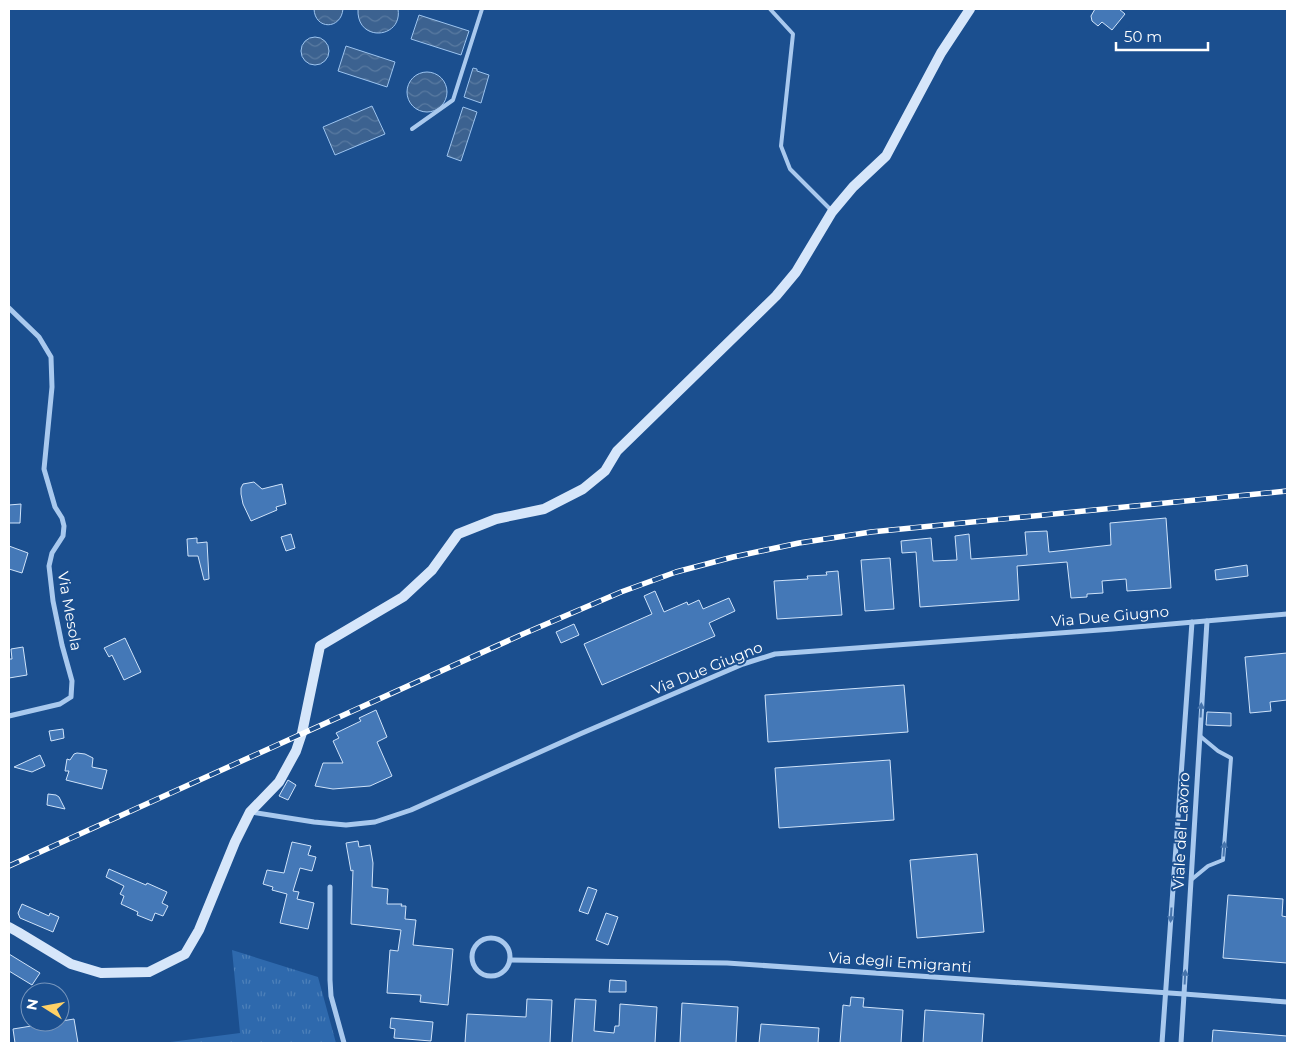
<svg xmlns="http://www.w3.org/2000/svg" width="1296" height="1052" font-family="Montserrat,sans-serif">
	<style>
		.grass { fill: url(#grass-tufts) }
		.water { fill: url(#water-waves); stroke: #9cc4f0 }
		.building { fill: #4478b7; stroke: #cfe3fa }
		.lines { fill: none; stroke-linecap: round; stroke-linejoin: round }
		.lane { stroke: #a9c9ee; stroke-width: 4 }
		.street { stroke: #a9c9ee; stroke-width: 5 }
		.secondary { stroke: #d6e6fa; stroke-width: 10 }
		.rail-casing { stroke: #fff; stroke-width: 5.5 }
		.rail { stroke: #1b4f8f; stroke-width: 4; stroke-dasharray: 11; stroke-linecap: butt }
		.oneway { fill: #4674ac }
		.labels { text-anchor: middle; dominant-baseline: central; stroke-width: 4; stroke-linejoin: round; paint-order: stroke }
		.street-label { font-size: 15px; fill: #fff; stroke: #1b4f8f }
	</style>
	<defs>
		<pattern id="grass-tufts" width="24" height="20" patternUnits="userSpaceOnUse" patternTransform="scale(1.25)"><rect width="24" height="20" fill="#2e69ad"/><path d="M3 7l-1-3M5 7V3M7 7l1-3M15 17l-1-3M17 17v-4M19 17l1-3" fill="none" stroke="#4d80b9"/></pattern>
		<pattern id="water-waves" width="16" height="10" patternUnits="userSpaceOnUse" patternTransform="scale(1.25)"><rect width="16" height="10" fill="#3c6290"/><path d="M0 5q4-4 8 0t8 0" fill="none" stroke="#597aa1"/></pattern>
	</defs>
	<rect width="100%" height="100%" fill="#1b4f8f"/>
	<path class="grass" d="M 232,950 L 318,977 L 336,1043 L 163,1043 L 240,1033 Z"/>
	<g class="water">
		<path d="M 314,9 L 343,9 C 341,30 315,30 314,9 Z"/>
		<path d="M 358,9 L 398,9 C 403,39 356,43 358,9 Z"/>
		<path d="M 419,15 L 469,31 L 461,55 L 411,39 Z"/>
		<circle cx="315" cy="51" r="14"/>
		<path d="M 346,46 L 395,62 L 387,87 L 338,71 Z"/>
		<path d="M 473,68 L 477,69 L 477,71 L 489,75 L 481,103 L 464,97 Z"/>
		<circle cx="427" cy="92" r="20"/>
		<path d="M 372,106 L 385,134 L 335,155 L 323,127 Z"/>
		<path d="M 463,107 L 477,112 L 461,161 L 447,156 Z"/>
	</g>
	<g class="building">
		<path d="M 1095,9 L 1119,9 L 1125,14 L 1112,30 L 1102,22 L 1098,26 L 1092,21 L 1091,16 Z"/>
		<path d="M 254,482 L 262,489 L 282,484 L 286,504 L 276,507 L 277,510 L 251,521 L 243,504 L 241,494 L 241,488 L 243,484 Z"/>
		<path d="M 21,504 L 20,523 L 9,523 L 9,505 Z"/>
		<path d="M 1166,518 L 1171,588 L 1127,591 L 1126,579 L 1102,581 L 1103,593 L 1087,594 L 1087,597 L 1071,598 L 1067,562 L 1017,566 L 1019,600 L 920,607 L 916,552 L 902,553 L 901,541 L 931,538 L 933,561 L 957,560 L 955,536 L 969,534 L 971,559 L 1027,555 L 1025,532 L 1047,531 L 1049,552 L 1111,545 L 1110,523 Z"/>
		<path d="M 291,534 L 295,548 L 286,551 L 281,537 Z"/>
		<path d="M 197,538 L 197,543 L 207,542 L 209,579 L 204,580 L 198,556 L 188,556 L 187,539 Z"/>
		<path d="M 9,546 L 28,553 L 22,573 L 9,569 Z"/>
		<path d="M 890,558 L 894,609 L 865,611 L 861,560 Z"/>
		<path d="M 1247,565 L 1248,576 L 1216,580 L 1215,570 Z"/>
		<path d="M 838,571 L 842,615 L 777,619 L 774,581 L 808,579 L 807,576 L 827,575 L 826,572 Z"/>
		<path d="M 655,591 L 664,612 L 687,602 L 688,605 L 699,600 L 703,609 L 729,598 L 735,611 L 709,623 L 715,636 L 602,685 L 584,644 L 652,614 L 644,596 Z"/>
		<path d="M 574,624 L 579,635 L 561,643 L 556,632 Z"/>
		<path d="M 125,638 L 141,672 L 124,680 L 112,655 L 109,657 L 104,648 Z"/>
		<path d="M 23,647 L 27,675 L 9,678 L 9,659 L 12,659 L 11,649 Z"/>
		<path d="M 1287,653 L 1287,700 L 1270,702 L 1271,711 L 1250,713 L 1245,657 Z"/>
		<path d="M 904,685 L 908,732 L 768,742 L 765,695 Z"/>
		<path d="M 376,710 L 387,737 L 377,742 L 392,776 L 370,786 L 333,789 L 315,786 L 323,763 L 343,763 L 333,741 L 339,738 L 336,733 L 361,721 L 359,718 Z"/>
		<path d="M 1207,712 L 1231,713 L 1231,726 L 1206,725 Z"/>
		<path d="M 63,729 L 64,738 L 51,741 L 49,731 Z"/>
		<path d="M 77,753 L 85,754 L 93,758 L 92,767 L 107,770 L 102,789 L 66,780 L 69,771 L 65,771 L 67,759 L 70,760 L 74,754 Z"/>
		<path d="M 40,755 L 45,766 L 34,771 L 32,772 L 14,767 Z"/>
		<path d="M 890,760 L 894,820 L 779,828 L 775,768 Z"/>
		<path d="M 288,780 L 296,785 L 288,800 L 279,796 Z"/>
		<path d="M 48,794 L 56,795 L 59,797 L 65,809 L 47,805 Z"/>
		<path d="M 358,841 L 359,847 L 370,845 L 373,863 L 372,887 L 388,889 L 387,904 L 402,904 L 401,906 L 406,906 L 405,919 L 416,920 L 413,945 L 453,949 L 448,1005 L 420,1002 L 421,995 L 387,993 L 390,950 L 398,951 L 401,930 L 351,924 L 353,870 L 351,871 L 346,843 Z"/>
		<path d="M 292,842 L 311,846 L 308,855 L 316,857 L 312,871 L 300,868 L 293,891 L 299,892 L 297,899 L 314,903 L 308,929 L 280,923 L 287,894 L 272,890 L 273,887 L 263,884 L 267,870 L 284,873 Z"/>
		<path d="M 977,854 L 984,932 L 917,938 L 910,860 Z"/>
		<path d="M 109,869 L 146,885 L 147,883 L 167,892 L 162,903 L 168,906 L 163,916 L 155,913 L 152,921 L 137,915 L 138,912 L 121,904 L 124,896 L 120,894 L 124,886 L 106,877 Z"/>
		<path d="M 588,887 L 597,890 L 588,914 L 579,911 Z"/>
		<path d="M 1228,895 L 1283,899 L 1282,916 L 1287,917 L 1287,963 L 1223,958 Z"/>
		<path d="M 22,904 L 49,916 L 50,913 L 59,917 L 53,932 L 20,918 L 18,913 Z"/>
		<path d="M 606,913 L 618,917 L 608,945 L 596,940 Z"/>
		<path d="M 9,954 L 40,973 L 32,985 L 9,971 Z"/>
		<path d="M 610,980 L 626,981 L 626,992 L 609,992 Z"/>
		<path d="M 851,997 L 864,998 L 863,1007 L 903,1010 L 901,1043 L 840,1043 L 843,1005 L 850,1006 Z"/>
		<path d="M 527,999 L 552,1000 L 550,1043 L 465,1043 L 467,1014 L 526,1017 Z"/>
		<path d="M 575,999 L 596,1000 L 594,1031 L 614,1033 L 615,1026 L 619,1026 L 620,1004 L 657,1007 L 655,1043 L 572,1043 Z"/>
		<path d="M 682,1003 L 738,1007 L 736,1043 L 680,1043 Z"/>
		<path d="M 925,1010 L 984,1014 L 982,1043 L 923,1043 Z"/>
		<path d="M 391,1018 L 433,1022 L 431,1041 L 394,1038 L 395,1029 L 390,1028 Z"/>
		<path d="M 74,1019 L 78,1043 L 15,1043 L 13,1029 Z"/>
		<path d="M 761,1024 L 819,1028 L 818,1043 L 759,1043 Z"/>
		<path d="M 1213,1030 L 1287,1036 L 1287,1043 L 1212,1043 Z"/>
	</g>
	<g class="lines">
		<g class="lane">
			<path d="M 770,9 L 793,34 L 781,146 L 790,169 L 831,210"/>
			<path d="M 412,129 L 453,100 L 482,9"/>
			<path d="M 1191,880 L 1208,866 L 1223,860 L 1231,758 L 1218,751 L 1200,736"/>
		</g>
		<g class="street">
			<path d="M 9,308 L 39,337 L 51,357 L 52,387 L 44,469 L 55,507 L 62,518 L 64,526 L 63,536 L 52,553 L 49,566 L 53,601 L 62,645 L 72,681 L 71,697 L 60,704 L 9,716"/>
			<path d="M 251,812 L 314,822 L 346,825 L 375,822 L 411,810 L 580,734 L 743,664 L 775,654 L 1113,629 L 1287,614"/>
			<path d="M 330,887 L 330,980 L 331,996 L 344,1043"/>
			<circle cx="491" cy="957" r="19"/>
			<path d="M 510,960 L 727,963 L 1184,994 L 1287,1002"/>
			<path d="M 1162,1043 L 1192,622"/>
			<path d="M 1181,1043 L 1207,621"/>
		</g>
		<path class="secondary" d="M 9,927 L 18,932 L 71,964 L 101,973 L 149,972 L 185,954 L 199,930 L 235,842 L 250,812 L 279,782 L 296,751 L 302,733 L 320,646 L 403,597 L 432,570 L 458,534 L 496,519 L 544,509 L 583,489 L 605,471 L 617,451 L 776,296 L 796,272 L 832,212 L 853,187 L 886,156 L 941,53 L 970,9"/>
		<g class="rail-casing">
			<path id="rail" d="M 9,866 L 523,634 L 621,592 L 676,572 L 733,557 L 799,543 L 871,532 L 1287,491"/>
		</g>
		<use href="#rail" class="rail"/>
	</g>
	<defs><path id="oneway-solid" d="M-6-.8H1V-3.2L6.5 0L1 3.2V.8H-6Z" transform="scale(1.25)"/></defs>
	<g class="oneway">
		<use href="#oneway-solid" transform="translate(1201 710) rotate(-87)"/>
		<use href="#oneway-solid" transform="translate(1224 849) rotate(-86)"/>
		<use href="#oneway-solid" transform="translate(1171 915) rotate(94)"/>
		<use href="#oneway-solid" transform="translate(1185 977) rotate(-87)"/>
	</g>
	<g class="labels">
		<g class="street-label">
			<text transform="translate(70 611) rotate(80)">Via Mesola</text>
			<text transform="translate(1110 616) rotate(-5)">Via Due Giugno</text>
			<text transform="translate(707 668) rotate(-22)">Via Due Giugno</text>
			<text transform="translate(1181 831) rotate(-87)">Viale del Lavoro</text>
			<text transform="translate(900 962) rotate(4)">Via degli Emigranti</text>
		</g>
	</g>
	<rect width="1296" height="1052" fill="none" stroke="#ffffff" stroke-width="20"/>
	<g transform="translate(45 1007) rotate(281)"><circle r="24" fill="#1b4f8f" stroke="#7695bc"/>
	<path d="M0-4L9 19L0 12L-9 19Z" fill="#ffd166"/>
	<text y="-8" font-size="14" font-weight="bold" text-anchor="middle" fill="#ffffff">N</text>
	</g>
	<path d="M1116 42v8h92v-8" fill="none" stroke="#ffffff" stroke-width="2.5"/>
	<text x="1124" y="42" font-size="15" fill="#ffffff" stroke="#1b4f8f" stroke-width="4" paint-order="stroke">50 m</text>
</svg>
